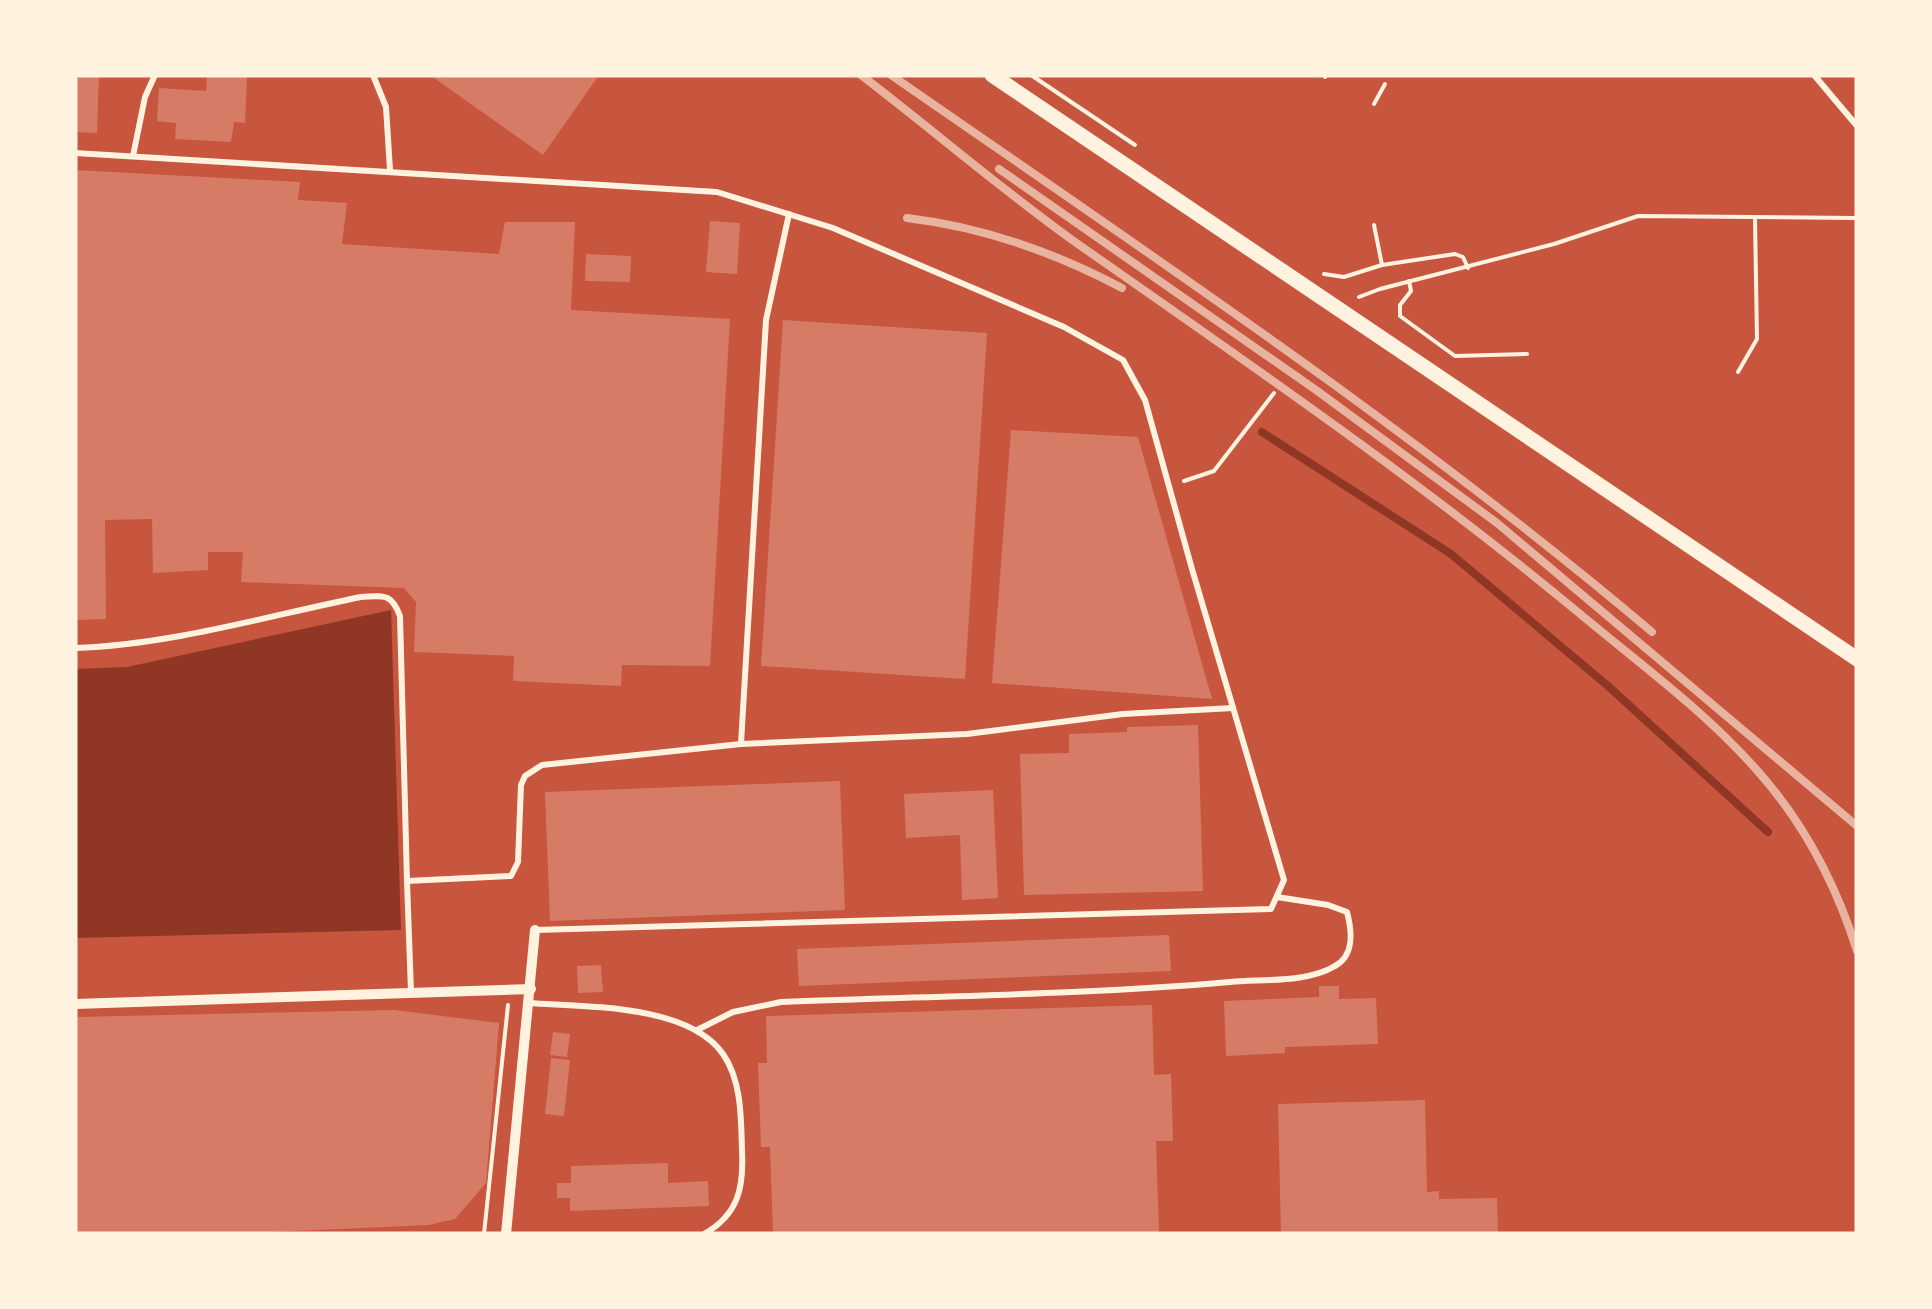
<svg xmlns="http://www.w3.org/2000/svg" width="1932" height="1309" font-family="'Open Sans',sans-serif">
	<style>
		.water { fill: #8f3625 }
		.lines { fill: none; stroke-linecap: round; stroke-linejoin: round }
		.stream { stroke: #8f3625; stroke-width: 8 }
		.building { fill: #d67c66 }
		.path { stroke: #fff3e0; stroke-width: 4 }
		.service { stroke: #fff3e0; stroke-width: 6 }
		.minor { stroke: #fff3e0; stroke-width: 10 }
		.tertiary { stroke: #fff3e0; stroke-width: 15 }
		.rail { stroke: #e9b49f; stroke-width: 8 }
	</style>
	<rect width="100%" height="100%" fill="#c8553d"/>
	<path class="water" d="M 391,610 L 401,930 L 75,938 L 75,669 L 127,667 Z"/>
	<g class="lines">
		<path class="stream" d="M 1262,432 L 1451,554 L 1608,686 L 1768,832"/>
	</g>
	<g class="building">
		<path d="M 75,75 L 99,75 L 97,133 L 75,132 Z"/>
		<path d="M 207,75 L 247,75 L 245,123 L 234,122 L 231,142 L 175,139 L 176,123 L 157,121 L 159,88 L 206,91 Z"/>
		<path d="M 430,75 L 599,75 L 543,155 Z"/>
		<path d="M 75,170 L 300,182 L 298,200 L 347,203 L 342,244 L 499,254 L 505,222 L 575,222 L 571,310 L 730,319 L 710,666 L 622,665 L 621,686 L 513,681 L 514,656 L 414,652 L 416,602 L 404,588 L 241,582 L 243,552 L 208,552 L 208,570 L 153,573 L 152,519 L 105,520 L 106,619 L 75,620 Z"/>
		<path d="M 710,221 L 740,223 L 737,274 L 706,272 Z"/>
		<path d="M 586,254 L 631,256 L 630,282 L 585,281 Z"/>
		<path d="M 783,320 L 987,333 L 965,679 L 761,666 Z"/>
		<path d="M 1011,430 L 1138,437 L 1212,699 L 992,683 Z"/>
		<path d="M 1198,725 L 1203,891 L 1024,895 L 1020,754 L 1069,753 L 1069,734 L 1127,732 L 1127,727 Z"/>
		<path d="M 840,781 L 845,910 L 550,921 L 545,792 Z"/>
		<path d="M 993,790 L 998,898 L 962,900 L 960,835 L 906,838 L 904,794 Z"/>
		<path d="M 1169,935 L 1171,971 L 799,986 L 797,949 Z"/>
		<path d="M 601,965 L 603,992 L 578,993 L 577,966 Z"/>
		<path d="M 1319,986 L 1339,986 L 1339,999 L 1376,998 L 1378,1044 L 1285,1047 L 1285,1053 L 1226,1056 L 1224,1001 L 1319,997 Z"/>
		<path d="M 1152,1005 L 1154,1075 L 1171,1074 L 1173,1141 L 1156,1141 L 1159,1234 L 773,1234 L 770,1147 L 761,1147 L 758,1063 L 767,1063 L 766,1016 Z"/>
		<path d="M 394,1010 L 499,1023 L 486,1183 L 455,1219 L 429,1225 L 228,1234 L 75,1234 L 75,1017 Z"/>
		<path d="M 553,1032 L 570,1034 L 567,1057 L 550,1055 Z"/>
		<path d="M 551,1058 L 570,1060 L 564,1116 L 545,1114 Z"/>
		<path d="M 1425,1100 L 1427,1192 L 1439,1191 L 1439,1199 L 1497,1198 L 1498,1234 L 1281,1234 L 1278,1104 Z"/>
		<path d="M 668,1163 L 668,1183 L 708,1181 L 709,1206 L 570,1211 L 570,1198 L 557,1198 L 557,1183 L 571,1183 L 571,1166 Z"/>
	</g>
	<g class="lines">
		<g class="path">
			<path d="M 1031,75 L 1135,145"/>
			<path d="M 1325,77 L 1326,75"/>
			<path d="M 1374,104 L 1385,84"/>
			<path d="M 1374,225 L 1382,265"/>
			<path d="M 1324,274 L 1344,277 L 1382,265 L 1455,254 L 1463,257 L 1468,268"/>
			<path d="M 1409,281 L 1411,291 L 1400,305 L 1400,316 L 1455,356 L 1527,354"/>
			<path d="M 1359,297 L 1380,289 L 1554,244 L 1638,216 L 1857,218"/>
			<path d="M 1738,372 L 1757,339 L 1755,218"/>
			<path d="M 1184,481 L 1214,471 L 1274,393"/>
			<path d="M 484,1234 L 508,1005"/>
		</g>
		<g class="service">
			<path d="M 373,75 L 386,107 L 390,170"/>
			<path d="M 1814,75 L 1857,126"/>
			<path d="M 75,153 L 717,192 L 833,228 L 1064,327 L 1123,360 L 1145,400 L 1192,569 L 1284,880 L 1271,909 L 535,930"/>
			<path d="M 133,156 L 145,97 L 155,75"/>
			<path d="M 75,648 C 170,645 267,616 361,597 C 383,596 391,592 400,616 L 407,881"/>
			<path d="M 741,744 L 766,320 L 789,214"/>
			<path d="M 411,992 L 407,881 L 511,876 L 518,862 L 521,785 L 525,776 L 542,765 L 741,744 L 967,734 L 1123,714 L 1233,708"/>
			<path d="M 529,1003 C 585,1007 688,1004 723,1054 C 742,1081 741,1120 742,1151 C 744,1188 738,1215 704,1234"/>
			<path d="M 697,1030 L 733,1012 L 781,1002 C 930,996 1081,995 1230,982 C 1262,979 1307,983 1335,966 C 1355,955 1352,931 1347,912 L 1328,905 L 1277,897"/>
		</g>
		<g class="minor">
			<path d="M 75,1004 L 531,989"/>
			<path d="M 506,1234 L 535,930"/>
		</g>
		<path class="tertiary" d="M 992,75 L 1857,659"/>
		<g class="rail">
			<path d="M 861,75 C 933,130 1001,189 1075,242 C 1248,363 1422,482 1585,618 C 1643,666 1705,712 1755,768 C 1802,820 1836,884 1857,951"/>
			<path d="M 891,75 C 1149,254 1412,429 1652,632"/>
			<path d="M 999,169 L 1316,390 L 1497,523 L 1857,826"/>
			<path d="M 907,218 C 983,227 1054,252 1122,288"/>
		</g>
	</g>
	<rect width="1932" height="1309" fill="none" stroke="#fff3e0" stroke-width="155"/>
</svg>
